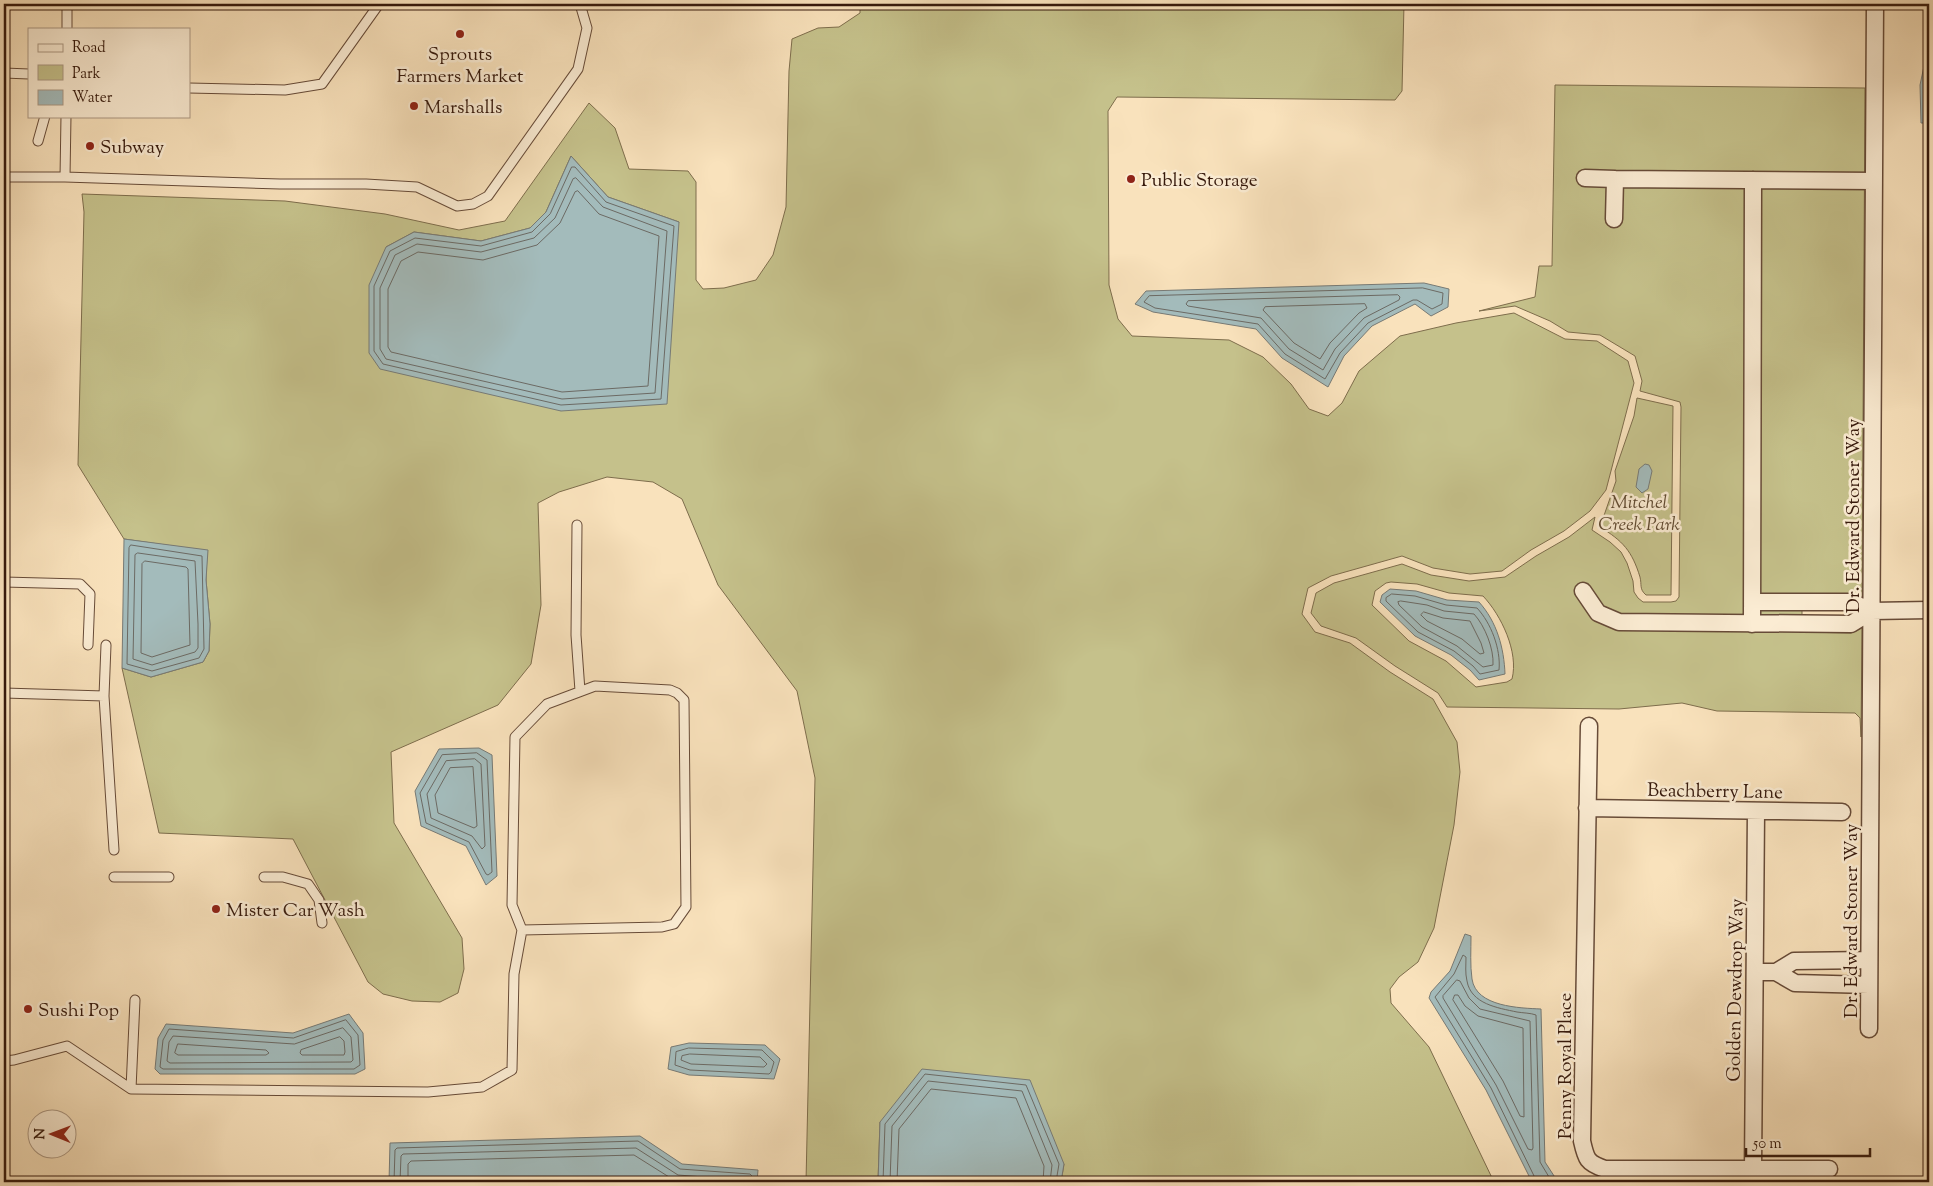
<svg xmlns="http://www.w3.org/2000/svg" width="1933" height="1186" font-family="'Sorts Mill Goudy',serif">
	<rect width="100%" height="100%" fill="#f9e2bc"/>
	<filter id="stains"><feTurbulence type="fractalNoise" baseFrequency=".004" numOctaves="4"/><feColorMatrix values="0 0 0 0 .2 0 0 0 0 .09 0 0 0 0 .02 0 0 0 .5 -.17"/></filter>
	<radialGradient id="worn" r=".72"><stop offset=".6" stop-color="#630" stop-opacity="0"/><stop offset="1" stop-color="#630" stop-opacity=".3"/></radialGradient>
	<path fill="#c5c18b" stroke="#7e6d4c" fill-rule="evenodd" d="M860 4H1404L1402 91 1395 100 1117 97 1108 111 1109 285 1118 319 1132 336 1229 340 1263 357 1291 384 1309 409 1328 416 1342 403 1359 371 1400 336 1456 323 1514 313 1565 339 1597 341 1628 361 1634 383 1606 490 1590 511 1564 531 1531 550 1502 571 1470 574 1433 568 1402 556 1331 576 1308 588 1302 614 1315 632 1350 643 1390 672 1433 699 1457 742 1460 772 1454 825 1434 928 1418 962 1399 977 1390 989 1391 1003 1429 1047 1494 1182H1061L1064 1164 880 1122 878 1182H806L815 778 797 691 718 585 682 499 653 482 607 477 559 492 538 503 541 605 531 664 498 705 391 752 394 823 462 938 464 969 458 993 440 1002 412 1001 383 994 368 982 293 839 159 833 122 668 151 677 203 662 209 651 210 624 206 580 207 551 124 539 78 465 84 212 82 194 285 201 385 214 459 230 505 221 589 103 615 128 629 169 688 171 696 182V280L703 289 724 288 756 280 773 255 786 207 789 71 792 39 818 28 839 27 860 13ZM571 156 608 197 679 222 561 411 386 247 414 232 481 241 530 228 546 212Z
		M1555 85 1865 88 1862 598 1851 594H1802V632L1851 633 1862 628 1861 737 1860 718 1855 713 1717 711 1682 703 1619 709 1447 707 1438 693 1395 666 1356 638 1321 626 1311 613 1316 593 1334 583 1402 564 1431 575 1469 581 1505 577 1536 556 1569 537 1595 517 1592 530 1610 542 1621 552 1627 563 1633 581 1634 592 1638 598 1643 602H1671L1676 601 1679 597 1681 407 1680 402 1640 391 1642 381 1635 356 1600 335 1568 332 1550 321 1515 306 1479 311 1535 297 1539 266H1552ZM1391 582 1417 584 1449 593 1483 596C1501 615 1519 652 1512 679L1507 682 1476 687 1446 661 1409 641 1372 605 1375 591 1386 583Z
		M1637 398 1673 406 1671 595H1646C1639 589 1642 585 1640 577 1632 551 1623 541 1600 527L1616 481 1615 471 1634 416Z"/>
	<path fill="#a3bbbb" stroke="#777a75" d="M1927 52H1929V123H1921L1920 85Z
		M571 156 608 197 679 222 667 404 561 411 380 369 369 353V285L386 247 414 232 481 241 530 228 546 212Z
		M1424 283 1449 289 1448 307 1431 316 1415 304 1372 326 1344 356 1328 387 1282 358 1256 329 1153 312 1135 304 1146 291Z
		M1645 464 1649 465 1652 471 1648 489 1642 493 1636 487 1639 469Z
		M124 539 208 550 206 580 210 624 209 651 203 662 151 677 122 668Z
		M1390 589 1416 591 1447 600 1479 602C1497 622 1504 648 1505 674L1479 680 1470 670 1451 655 1415 636 1380 602 1382 595Z
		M479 748 492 755 497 876 486 885 466 846 421 826 415 791 439 749Z
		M1465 934 1471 936C1471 950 1470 965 1472 979 1476 1007 1520 1008 1541 1009L1545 1162 1558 1182H1532L1486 1090 1429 998 1431 992 1450 971Z
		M349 1014 363 1033 365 1069 355 1074H160L155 1069 158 1038 166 1024 293 1033Z
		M689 1043 765 1045 780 1059 774 1079 689 1075 668 1069 671 1047Z
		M922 1069 1030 1080 1064 1164 1061 1182H878L880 1122Z
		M640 1136 682 1164 758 1170 757 1182H389L390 1143Z"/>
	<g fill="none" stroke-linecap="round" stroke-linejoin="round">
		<path stroke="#6c6a64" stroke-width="1" d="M1929 65 1925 86 1926 116 1929 118
			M572 167H575L606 202 674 226 661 399 561 405 383 364 374 351V286L390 251 415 238 481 246 532 232 550 214Z
			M576 178 603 207 667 231 655 393 562 399 386 359 380 349V288L395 255 417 244 481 252 534 238 555 218 573 179Z
			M578 191 599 214 659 236 648 386 562 392 391 352 388 347V289L401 261 418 252 483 260 537 245 560 223 575 192Z
			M1423 288 1443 293 1442 304 1432 309 1417 300H1413L1368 323 1340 353 1325 379 1285 354 1258 324 1155 308 1144 302 1149 296Z
			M1398 295 1400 297 1399 300 1364 318 1335 349 1323 370 1289 349 1261 318 1188 306 1186 304 1188 301Z
			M1365 304 1367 308 1359 313 1330 343 1320 359 1294 343 1263 310 1265 307Z
			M131 545 202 556 204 649 199 658 152 671 127 664 129 548Z
			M138 553 195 561 198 624V648L195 652 152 665 133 659 135 555Z
			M145 561 186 567 188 569 190 645 152 657 141 653 142 564Z
			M1392 594 1415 596 1446 605 1477 608C1491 623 1501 649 1499 670L1480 674 1473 666 1454 651 1418 632 1386 601V598Z
			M1401 601 1427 605 1444 611 1474 614C1485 626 1494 649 1493 665L1483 667 1457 646 1422 627 1399 605 1398 602Z
			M1424 612 1443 618 1470 621 1481 643 1484 653 1480 654 1462 639 1427 621 1421 615Z
			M477 753 487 760 492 872 488 875 486 874 469 842 426 823 420 793 442 755Z
			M475 759 481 764 485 846 482 849 472 836 431 818 427 794 446 761Z
			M473 767 477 826 474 828 438 813 435 795 450 768Z
			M1457 980 1460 981 1469 998 1480 1009 1530 1021 1533 1148 1532 1150 1528 1149 1496 1085 1443 998V996Z
			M1455 995H1458L1465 1006 1478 1016 1523 1028 1524 1117 1520 1116 1503 1081 1453 1000Z
			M346 1020 358 1035 360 1065 354 1069H163L160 1067 163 1040 169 1029 293 1038Z
			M343 1028 351 1037 353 1060 351 1062 170 1063 167 1061 169 1042 173 1036 294 1044Z
			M340 1037 344 1041 345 1052 344 1055H302L300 1053 301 1050Z
			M178 1044 266 1050 269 1053 266 1055H178L175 1053Z
			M689 1048 762 1050 774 1062 771 1072 769 1074 690 1070 675 1065 676 1052Z
			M690 1054 760 1057 767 1064 764 1067 691 1064 681 1060 682 1056Z
			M394 1182 395 1150 397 1148 638 1141 680 1169 750 1174 752 1176V1182
			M400 1182 401 1156 403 1154 636 1148 678 1175 743 1180 746 1182
			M408 1182V1164L411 1161 634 1155 677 1182
			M883 1182 885 1124 925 1074 1026 1085 1059 1164 1056 1182
			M890 1182 892 1126 928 1081 1022 1091 1052 1165 1050 1182
			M897 1182 899 1129 931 1089 1016 1098 1044 1166 1043 1182
			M1537 1182 1491 1088 1435 997 1454 974 1463 955 1466 957C1466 965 1465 973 1467 981 1471 1004 1498 1008 1517 1012 1523 1013 1531 1013 1536 1015L1540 1162 1552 1182"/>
		<defs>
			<path id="lane" d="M67 29V4
				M4 73 29 74
				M189 88 285 90 322 84 379 4
				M38 141 45 116
				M4 177H65L66 116
				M65 177 280 184H366L417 187 457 206 473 204 488 196 578 69 587 28 580 4
				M577 525 576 635 580 691
				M4 582 80 584 90 594 88 645
				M4 693 104 696 114 850
				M104 696 106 645
				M114 877H169
				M264 877H283L308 884 319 900 322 923
				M4 1061 14 1060 67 1046 131 1089 428 1092 482 1087 512 1070 514 974 522 930 512 905 515 737 547 704 595 686 670 690 677 693 684 700 686 907 674 924 662 927 522 930
				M131 1089 135 1000"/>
			<path id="street" d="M1585 178 1615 179
				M1614 219 1615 179 1874 181
				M1583 591 1598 613 1619 622 1851 624 1872 611
				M1752 602H1851L1872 611 1929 610
				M1752 624 1753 180
				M1589 726 1582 1141C1586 1159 1587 1163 1605 1169H1829
				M1587 808 1842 812
				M1755 972H1776L1795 983 1869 985
				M1776 972 1794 961 1869 960
				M1869 1029 1875 4
				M1753 1169 1756 811"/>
		</defs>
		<use href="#lane" stroke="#674b38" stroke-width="11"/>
		<use href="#street" stroke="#674b38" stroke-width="19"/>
		<use href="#lane" stroke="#fbecd3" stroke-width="9"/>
		<use href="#street" stroke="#fbecd3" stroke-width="16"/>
	</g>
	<g fill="#8f2418" stroke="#fbecd3" stroke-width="2">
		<circle cx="460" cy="34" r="5"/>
		<circle cx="414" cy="106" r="5"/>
		<circle cx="90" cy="146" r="5"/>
		<circle cx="1131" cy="179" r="5"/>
		<circle cx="216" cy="909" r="5"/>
		<circle cx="28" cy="1009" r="5"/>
	</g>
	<g text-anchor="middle" stroke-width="5" stroke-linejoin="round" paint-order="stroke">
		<g font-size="19" fill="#36190c" stroke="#fbecd3" text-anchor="start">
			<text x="460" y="60" text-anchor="middle">Sprouts<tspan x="460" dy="22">Farmers Market</tspan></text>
			<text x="424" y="113">Marshalls</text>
			<text x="100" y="153">Subway</text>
			<text x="1141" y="186">Public Storage</text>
			<text x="226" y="916">Mister Car Wash</text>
			<text x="38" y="1016">Sushi Pop</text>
		</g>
		<g font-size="19" font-style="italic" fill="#614b32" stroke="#fbecd3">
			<text x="1639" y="508">Mitchel<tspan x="1639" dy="22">Creek Park</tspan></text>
		</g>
		<g font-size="19" fill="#36190c" stroke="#fbecd3">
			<text transform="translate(1852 516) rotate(-90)" y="7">Dr. Edward Stoner Way</text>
			<text transform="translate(1715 790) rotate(1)" y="7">Beachberry Lane</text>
			<text transform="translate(1850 921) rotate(-90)" y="7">Dr. Edward Stoner Way</text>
			<text transform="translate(1734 990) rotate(-89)" y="7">Golden Dewdrop Way</text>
			<text transform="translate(1564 1066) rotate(-90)" y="7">Penny Royal Place</text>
		</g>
	</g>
	<rect width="1933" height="1186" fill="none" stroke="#f9e2bc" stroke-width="20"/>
	<rect x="5" y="5" width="1923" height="1176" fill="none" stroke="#36190c" stroke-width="2.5"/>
	<rect x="10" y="10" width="1913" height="1166" fill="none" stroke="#36190c"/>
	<rect x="28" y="28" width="162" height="90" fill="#fbecd3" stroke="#ac9883"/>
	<rect x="38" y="44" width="25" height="8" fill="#fbecd3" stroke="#ac9883"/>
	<text x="72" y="52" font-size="15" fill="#36190c">Road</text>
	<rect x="38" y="65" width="25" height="15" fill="#c5c18b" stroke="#ac9883"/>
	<text x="72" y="78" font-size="15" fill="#36190c">Park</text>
	<rect x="38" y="90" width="25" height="15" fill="#a3bbbb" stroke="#ac9883"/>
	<text x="72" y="102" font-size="15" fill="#36190c">Water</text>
	<g transform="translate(52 1134) rotate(271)"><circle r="24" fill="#fbecd3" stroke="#ac9883"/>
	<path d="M0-4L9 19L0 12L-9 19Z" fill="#8f2418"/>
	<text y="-8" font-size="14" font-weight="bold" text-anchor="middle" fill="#36190c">N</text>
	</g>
	<path d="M1746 1148v8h124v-8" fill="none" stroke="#36190c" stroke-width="2.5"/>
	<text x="1753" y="1148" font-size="15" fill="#36190c" stroke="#fbecd3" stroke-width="4" paint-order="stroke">50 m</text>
	<rect width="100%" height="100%" filter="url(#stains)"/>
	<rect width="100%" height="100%" fill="url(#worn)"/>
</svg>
